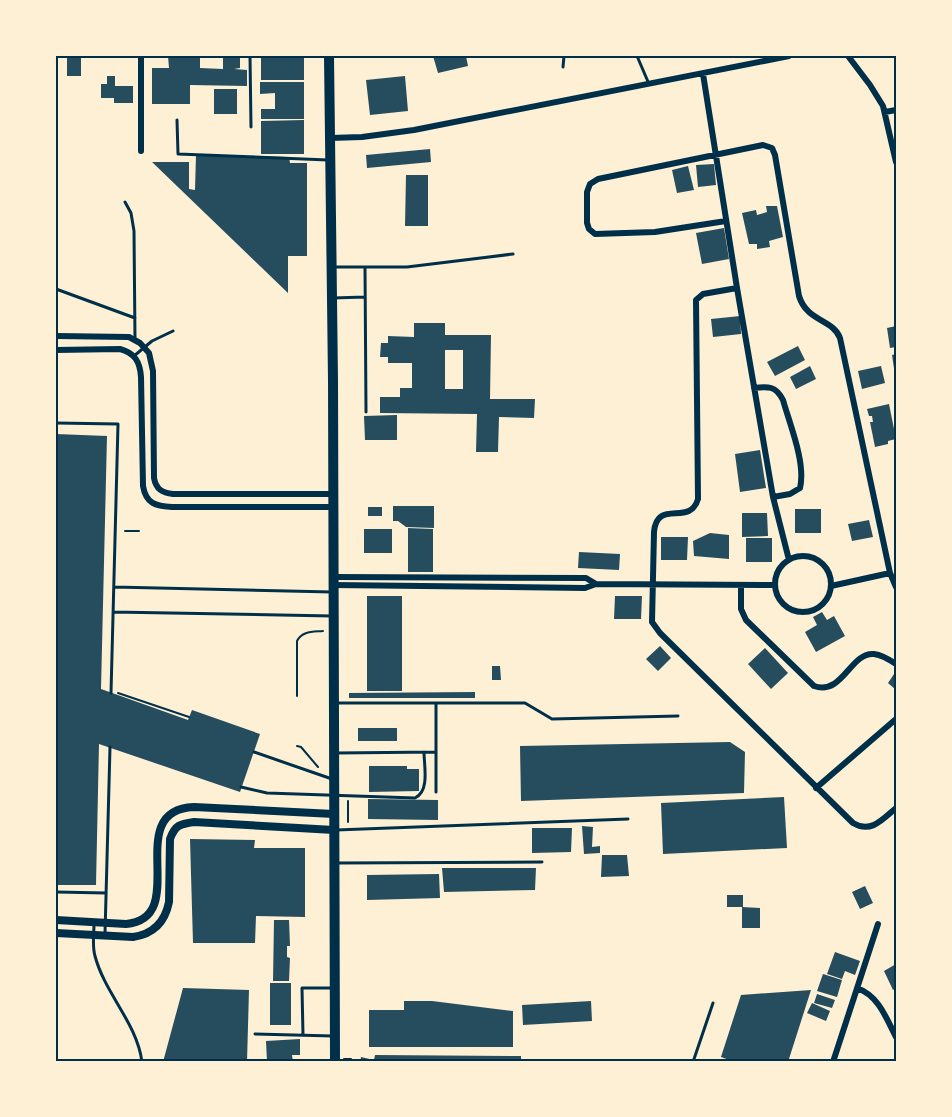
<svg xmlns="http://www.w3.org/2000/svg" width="952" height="1117" font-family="Rubik,sans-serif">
	<rect width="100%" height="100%" fill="#fdf0d5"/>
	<path fill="#264d5e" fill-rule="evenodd" d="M67 56H81V76H67Z
		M168 56H200V68L223 69V56H240V68L234 69 247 70V86L190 85V104H152V68H169Z
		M261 56H304V80H261Z
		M433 56H466L468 66 438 73Z
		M107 76H115V86H133V103H114V98H101V84H107Z
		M405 76 408 111 370 115 366 80Z
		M260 82H304V119H261V109H275V93L260 94Z
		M214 89H237V114H214Z
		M304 120V154H261V121Z
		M430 149 431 162 367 168 366 155Z
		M196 155 289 157 290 163H307V256H288V293L152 162H189V189L195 190Z
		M714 164 716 185 698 187 696 165Z
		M688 166 694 190 677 193 672 170Z
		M406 175H428V226H405Z
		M766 206H777L783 237 769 241 770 247 757 249V244H749L742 213 756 210 757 215 767 212Z
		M724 228 729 259 702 264 696 233Z
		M740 316 741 334 713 337 711 319Z
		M414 323H445V335H491L490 399H535L534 418 499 417 498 452H476L477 414 380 413V397H400V388H412V363H388V357H380L381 343H388V336L414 337ZM445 350H463V389H445Z
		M896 326V347L890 348 887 328Z
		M798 346 805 360 775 376 767 362Z
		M896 354V375H895L892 355Z
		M810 366 816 379 796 389 790 377Z
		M881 366 885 383 862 389 858 371Z
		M889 404 896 439 888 441V444L875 447 870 422H873L872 416H869L867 409Z
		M397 415V440H365L364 416Z
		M56 434 107 436 101 689 188 720 192 710 260 734 240 792 99 744 96 885H56Z
		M760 450 766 488 740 492 735 454Z
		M393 506H434V528L406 527 398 521H393Z
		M368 507H382V516H368Z
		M795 509H821V533H795Z
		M742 513H767L768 536 742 537Z
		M869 520 873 537 852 541 848 524Z
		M408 528 433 529V572H408Z
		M364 529H392V553H364Z
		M710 533 729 535V559L694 556 693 541Z
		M661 537H688L687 560H661Z
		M746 538H772V562H746Z
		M579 552 620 554 619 570 578 568Z
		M367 596H402V691H367Z
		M615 596H642L641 619H614Z
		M822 612 827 620 834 616 845 636 816 652 805 632 817 625 813 617Z
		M660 646 671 658 658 671 646 659Z
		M765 648 788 673 771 689 748 664Z
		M492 666H500L501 680H492Z
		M896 671V690L888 683Z
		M475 692V698H349V693Z
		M358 728H397V741H358Z
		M730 742 745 752 744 793 521 801 520 746Z
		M369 766H407V769H419V791L369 792Z
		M784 797 787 848 663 854 661 803Z
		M368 799 438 800V820L368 819Z
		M582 826 593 827 592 847 600 846V853L584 854Z
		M532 828H572L571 852 532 853Z
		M190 839 255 840 254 848H305V917L256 916 255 943H193Z
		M602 855H627L629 876 601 877Z
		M442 868H536L535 890 444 892Z
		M439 874 440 898 367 900V875Z
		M865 886 873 903 860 909 852 892Z
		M727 895H743V907H727Z
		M742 907 760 908V928H742Z
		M274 920H289L290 946H287V957L290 958 289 981H273Z
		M835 952 860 961 855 975 845 971 842 979 827 974Z
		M896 964V988L893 990 884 971Z
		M823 974 842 980 837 997 817 991Z
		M270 983H291V1025H270Z
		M183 988 249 990 247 1062H163Z
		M811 990 788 1062H735L721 1057 741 995Z
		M817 994 835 1000 832 1008 814 1003Z
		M404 1001H432L513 1011V1047H369V1010H404Z
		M591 1001 592 1021 523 1025 522 1005Z
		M812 1003 830 1011 826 1021 807 1013Z
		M300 1039V1055H292L293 1062H267L266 1041Z
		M375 1055 521 1056V1062H360L361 1057 374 1060Z"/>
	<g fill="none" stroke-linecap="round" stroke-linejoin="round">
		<path stroke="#003049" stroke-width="2" d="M125 531H139
			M118 693 189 717
			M297 696V641C302 631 312 632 323 631
			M297 746 301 747 318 767
			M348 801V822
			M344 1059H351V1062"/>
		<path stroke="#003049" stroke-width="3" d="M250 56 251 127
			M637 56 649 84
			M563 67 564 56
			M177 120 178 154 328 160
			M125 202 131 213 134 231 135 339
			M335 267H407L513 254
			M365 267 366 412
			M56 289 135 318
			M333 298 365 297
			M134 356 152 341 173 331
			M56 423 118 424 111 693
			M114 587 332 592
			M113 612 332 616
			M337 703H525L552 719 678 716
			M436 704V792
			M254 752 332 779
			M336 753 436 752
			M241 787 267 793 415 798C430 791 424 766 424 752
			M336 830 628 819
			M337 863 542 862
			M56 892 106 893
			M94 924C94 935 92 946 95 956 105 994 137 1023 142 1062
			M105 934 110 747
			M255 1034 333 1036
			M303 1035 302 988H331
			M693 1062 713 1003"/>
		<path stroke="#003049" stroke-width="6" d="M848 56 870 85 883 106 896 162
			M703 74 737 288 773 497 789 560
			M885 112 896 110
			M330 138 362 137 414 130 789 56
			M141 151V56
			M726 221 655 232 595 234 589 229 587 223V192L590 184 598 179 763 145 772 148 775 155 799 296C807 322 833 319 840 338L890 573 896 587
			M737 288 703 294 696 300 698 499C690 527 657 498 654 532L652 622 660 633 853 823C871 834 883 819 896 808
			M56 336 129 337 140 343 149 353 153 371 154 478C156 489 162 493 173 494H333
			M56 350 120 349C135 353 140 362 141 377L143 486C146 504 156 506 172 507H333
			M754 388C768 386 776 386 783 400 790 425 806 463 800 488L790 494 773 497
			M775 584a28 28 0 1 1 56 0a28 28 0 1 1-56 0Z
			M333 577 586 578 596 584
			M333 585 585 588 596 584 775 585
			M741 585V609L746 620 814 686C843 696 850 652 874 654 882 655 890 660 896 664
			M831 586 890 573
			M816 788 896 719
			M857 988C879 996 886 1018 896 1037
			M833 1062 878 924"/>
		<path stroke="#003049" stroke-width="8" d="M56 920 126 924C193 918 120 810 194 807L334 814
			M56 933 133 937C154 934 165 922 169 902L170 839C175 825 180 824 194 822L334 830"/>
		<path stroke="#003049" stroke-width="10" d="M329 56 333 380 335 1062"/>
	</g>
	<rect width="952" height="1117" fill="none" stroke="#fdf0d5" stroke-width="114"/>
	<rect x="57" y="57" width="838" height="1003" fill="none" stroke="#003049" stroke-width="2"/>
</svg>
